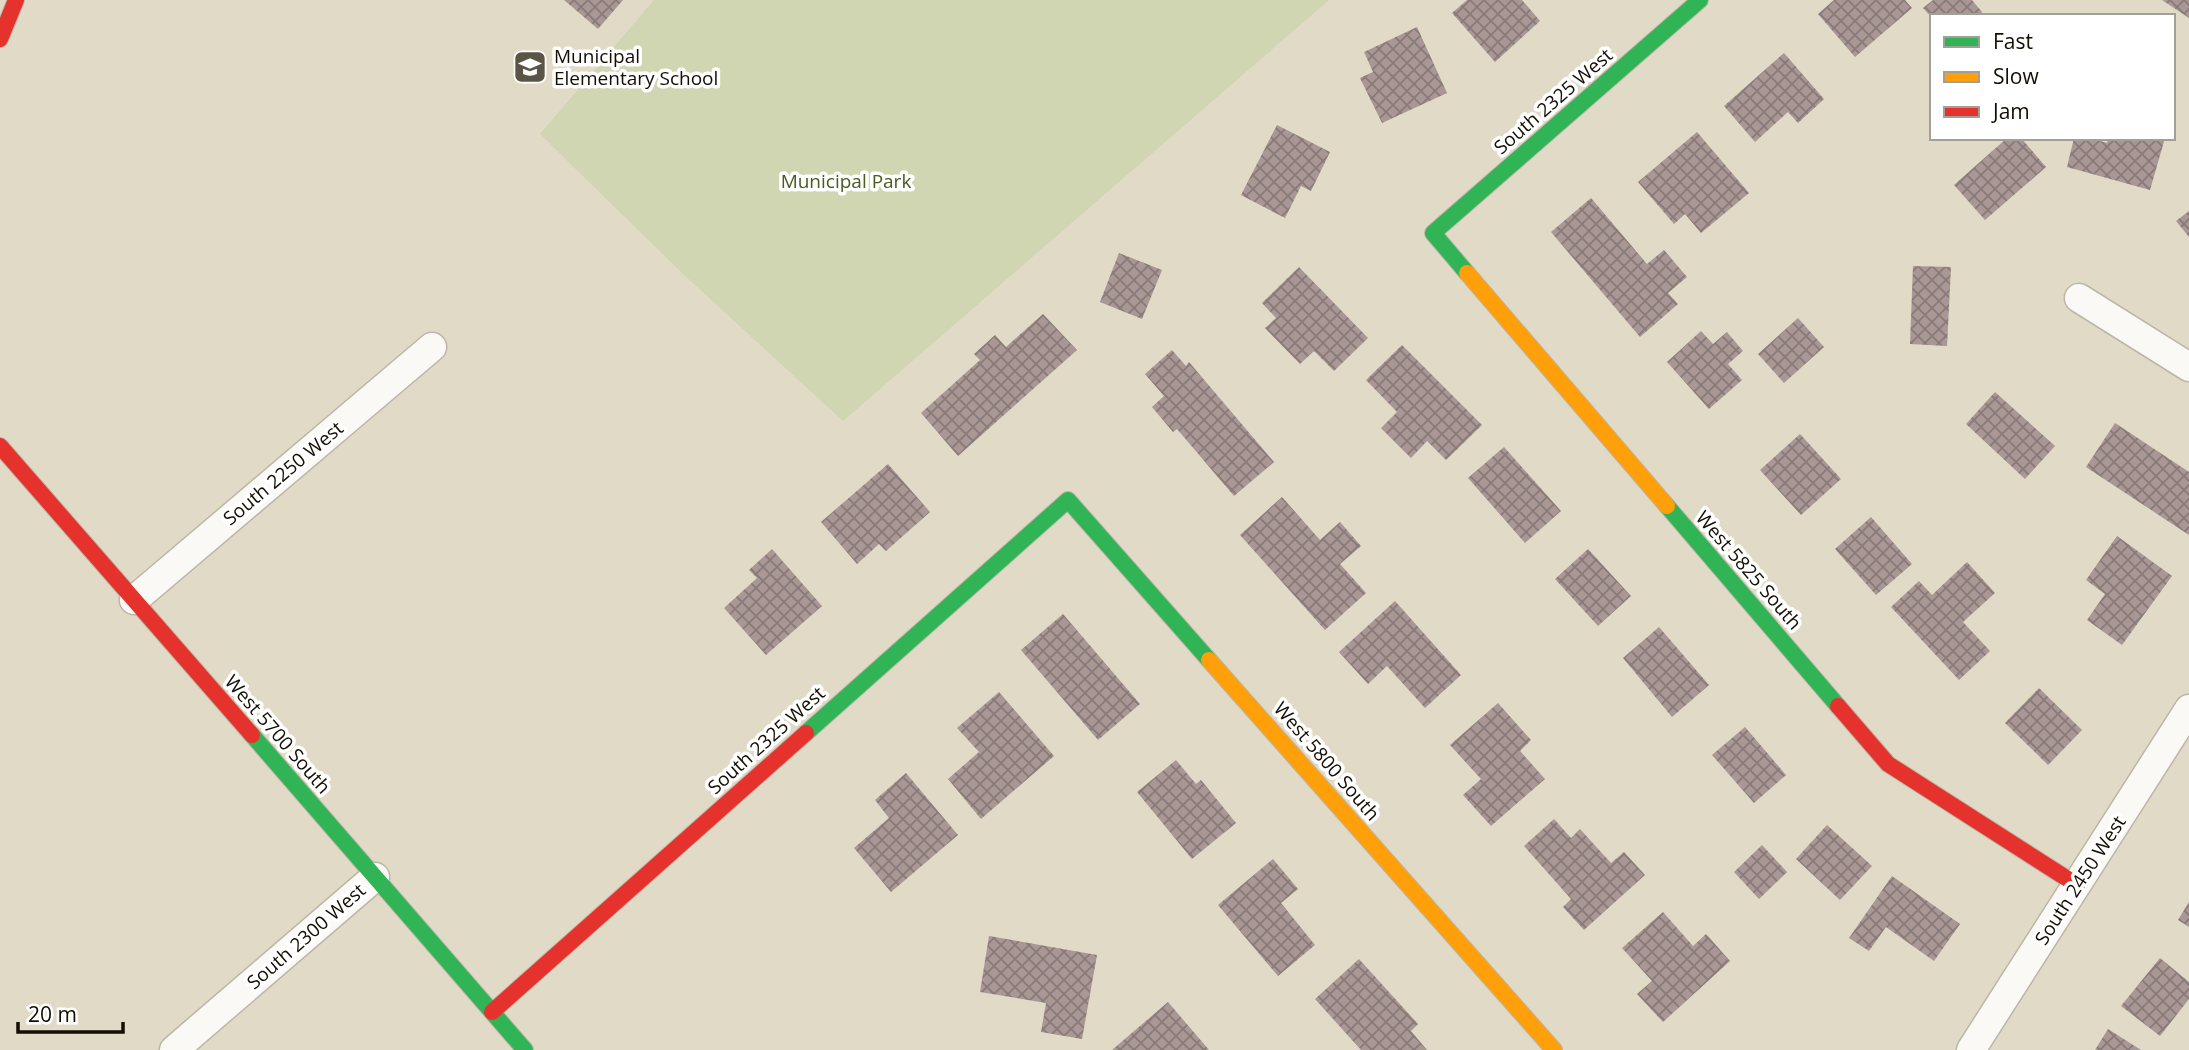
<svg xmlns="http://www.w3.org/2000/svg" width="2189" height="1050" font-family="'Open Sans',sans-serif">
	<defs>
		<pattern id="building-cross-hatch" width="8" height="8" patternUnits="userSpaceOnUse" patternTransform="scale(1.75)"><rect width="8" height="8" fill="#a99796"/><path d="M0 0l8 8M0 8l8-8" fill="none" stroke="#887a78"/></pattern>
	</defs>
	<rect width="100%" height="100%" fill="#e1dac6"/>
	<path fill="#d0d5b2" d="M654 0H1329L843 421 682 273 540 134Z"/>
	<path fill="url(#building-cross-hatch)" d="M564 0H623L598 29Z
		M1467 0H1522L1540 21 1495 62 1452 13Z
		M1834 0H1905L1912 8 1855 57 1818 14Z
		M1933 0H1972L1982 12 1978 16H1932V18L1923 8Z
		M2162 0H2189V18Z
		M1417 27 1447 93 1382 123 1360 78 1373 72 1364 52Z
		M1784 53 1824 99 1798 123 1788 112 1755 142 1724 106Z
		M1277 125 1330 152 1311 191 1301 186 1285 218 1241 195Z
		M1697 132 1749 193 1701 233 1685 214 1674 224 1638 182Z
		M2007 138H2021L2046 167 1985 220 1954 185Z
		M2074 138H2091L2107 143 2108 138H2165L2150 190 2067 167Z
		M1591 198 1647 264 1664 250 1687 277 1668 293 1678 304 1640 337 1551 232Z
		M2189 211V237L2176 221Z
		M1119 253 1162 270 1142 319 1100 302Z
		M1913 266 1951 267 1947 346 1910 344Z
		M1299 267 1368 338 1334 371 1314 351 1300 364 1265 328 1276 318 1262 303Z
		M1043 314 1077 350 958 456 921 413 980 360 974 354 995 335 1006 347Z
		M1798 318 1824 347 1784 383 1758 354Z
		M1701 331 1713 344 1727 332 1743 351 1728 364 1742 380 1709 409 1667 362Z
		M1402 345 1482 425 1446 460 1427 441 1411 458 1381 428 1397 412 1366 380Z
		M1172 350 1186 366 1189 362 1274 462 1234 496 1177 429 1173 432 1152 407 1164 396 1145 374Z
		M1995 392 2055 446 2025 479 1966 424Z
		M2115 423 2189 472V535L2086 467Z
		M1800 434 1841 479 1801 515 1760 470Z
		M1504 447 1561 511 1525 543 1468 478Z
		M888 464 930 512 886 551 879 544 857 564 821 522Z
		M1282 497 1320 540 1340 522 1361 546 1340 564 1366 593 1325 630 1240 535Z
		M1871 517 1912 564 1876 595 1835 549Z
		M2117 536 2172 576 2122 645 2087 620 2105 594 2086 580Z
		M772 549 822 606 766 655 724 608 757 578 749 570Z
		M1588 549 1631 596 1598 626 1555 579Z
		M1967 562 1995 593 1963 622 1990 651 1959 680 1891 607 1919 581 1932 595Z
		M1395 601 1461 675 1425 708 1387 666 1368 684 1339 652Z
		M1063 614 1140 704 1098 740 1021 650Z
		M1659 627 1709 685 1672 717 1623 658Z
		M2039 688 2082 730 2048 765 2005 723Z
		M999 692 1054 756 981 819 948 779 979 752 957 728Z
		M1498 703 1531 740 1520 751 1545 779 1491 826 1463 795 1481 779 1450 745Z
		M1745 727 1786 775 1754 803 1712 755Z
		M1176 760 1196 784 1201 780 1236 823 1192 859 1137 792Z
		M906 773 958 835 891 892 854 848 889 818 875 800Z
		M1554 819 1571 838 1580 829 1611 863 1624 852 1645 875 1584 930 1563 907 1571 899 1524 846Z
		M1827 825 1872 866 1840 900 1796 859Z
		M1762 845 1787 872 1759 899 1734 872Z
		M1273 859 1298 889 1281 903 1315 945 1278 976 1218 905Z
		M1892 876 1960 924 1934 961 1886 927 1869 951 1849 938Z
		M2189 902V927L2178 920Z
		M1663 912 1693 946 1706 934 1730 961 1663 1022 1637 994 1652 981 1622 948Z
		M989 936 1097 955 1082 1039 1041 1032 1046 1003 980 992Z
		M2160 958 2189 982V999L2160 1036 2121 1006Z
		M1359 959 1418 1024 1411 1031 1427 1050H1361L1315 999Z
		M1168 1002 1209 1050H1112Z
		M2108 1029 2141 1050H2095Z"/>
	<g fill="none" stroke-linecap="round" stroke-linejoin="round">
		<defs>
			<path id="street" d="M2079 298 2189 367
				M134 600 432 347
				M174 1050 375 877
				M1971 1050 2189 709"/>
			<path id="fast" d="M1467 273 1433 233 1700 0
				M1667 506 1838 706
				M806 733 1068 500 1209 660
				M252 735 525 1050"/>
			<path id="slow" d="M1467 273 1667 506
				M1209 660 1554 1050"/>
			<path id="jam" d="M0 39 16 0
				M0 446 252 735
				M1838 706 1888 764 2077 885
				M492 1012 806 733"/>
		</defs>
		<use href="#street" stroke="#bcb6a7" stroke-width="31"/>
		<use href="#fast" stroke="#bcb6a7" stroke-width="18"/>
		<use href="#slow" stroke="#bcb6a7" stroke-width="18"/>
		<use href="#jam" stroke="#bcb6a7" stroke-width="18"/>
		<use href="#street" stroke="#faf9f6" stroke-width="28"/>
		<use href="#fast" stroke="#30b455" stroke-width="16"/>
		<use href="#slow" stroke="#ff9f0a" stroke-width="16"/>
		<use href="#jam" stroke="#e5322d" stroke-width="16"/>
	</g>
	<defs>
		<symbol id="school-square" viewBox="-11 -11 22 22"><rect x="-9" y="-9" width="18" height="18" rx="4" fill="#5b5547" stroke="#fff"/><path d="M0-5L7-2L0 1L-7-2ZM-4 1L0 2.5L4 1V4Q0 6-4 4Z" fill="#fff"/></symbol>
	</defs>
	<g fill-rule="evenodd">
		<use href="#school-square" x="511" y="48" width="38" height="38"/>
	</g>
	<g text-anchor="middle" stroke-width="7" stroke-linejoin="round" paint-order="stroke">
		<g font-size="19" fill="#130e03" stroke="#fff" text-anchor="start">
			<text x="554" y="63">Municipal<tspan x="554" dy="22">Elementary School</tspan></text>
		</g>
		<g font-size="19" fill="#130e03" stroke="#fff">
			<text transform="translate(1553 101) rotate(-41)" y="7">South 2325 West</text>
			<text transform="translate(283 473) rotate(-40)" y="7">South 2250 West</text>
			<text transform="translate(1749 570) rotate(49)" y="7">West 5825 South</text>
			<text transform="translate(278 734) rotate(49)" y="7">West 5700 South</text>
			<text transform="translate(766 740) rotate(-42)" y="7">South 2325 West</text>
			<text transform="translate(1327 761) rotate(49)" y="7">West 5800 South</text>
			<text transform="translate(2080 880) rotate(-57)" y="7">South 2450 West</text>
			<text transform="translate(306 936) rotate(-41)" y="7">South 2300 West</text>
		</g>
		<g font-size="19" fill="#4b5a1f" stroke="#fff">
			<text x="846" y="188">Municipal Park</text>
		</g>
	</g>
	<rect x="1930" y="14" width="245" height="126" fill="#ffffff" stroke="#a19f9a" stroke-width="2"/>
	<rect x="1944" y="37" width="35" height="10" fill="#30b455" stroke="#a19f9a" stroke-width="2"/>
	<text x="1993" y="49" font-size="21" fill="#130e03">Fast</text>
	<rect x="1944" y="72" width="35" height="10" fill="#ff9f0a" stroke="#a19f9a" stroke-width="2"/>
	<text x="1993" y="84" font-size="21" fill="#130e03">Slow</text>
	<rect x="1944" y="107" width="35" height="10" fill="#e5322d" stroke="#a19f9a" stroke-width="2"/>
	<text x="1993" y="119" font-size="21" fill="#130e03">Jam</text>
	<path d="M18 1022v10h105v-10" fill="none" stroke="#130e03" stroke-width="3.5"/>
	<text x="28" y="1022" font-size="21" fill="#130e03" stroke="#ffffff" stroke-width="5" paint-order="stroke">20 m</text>
</svg>
